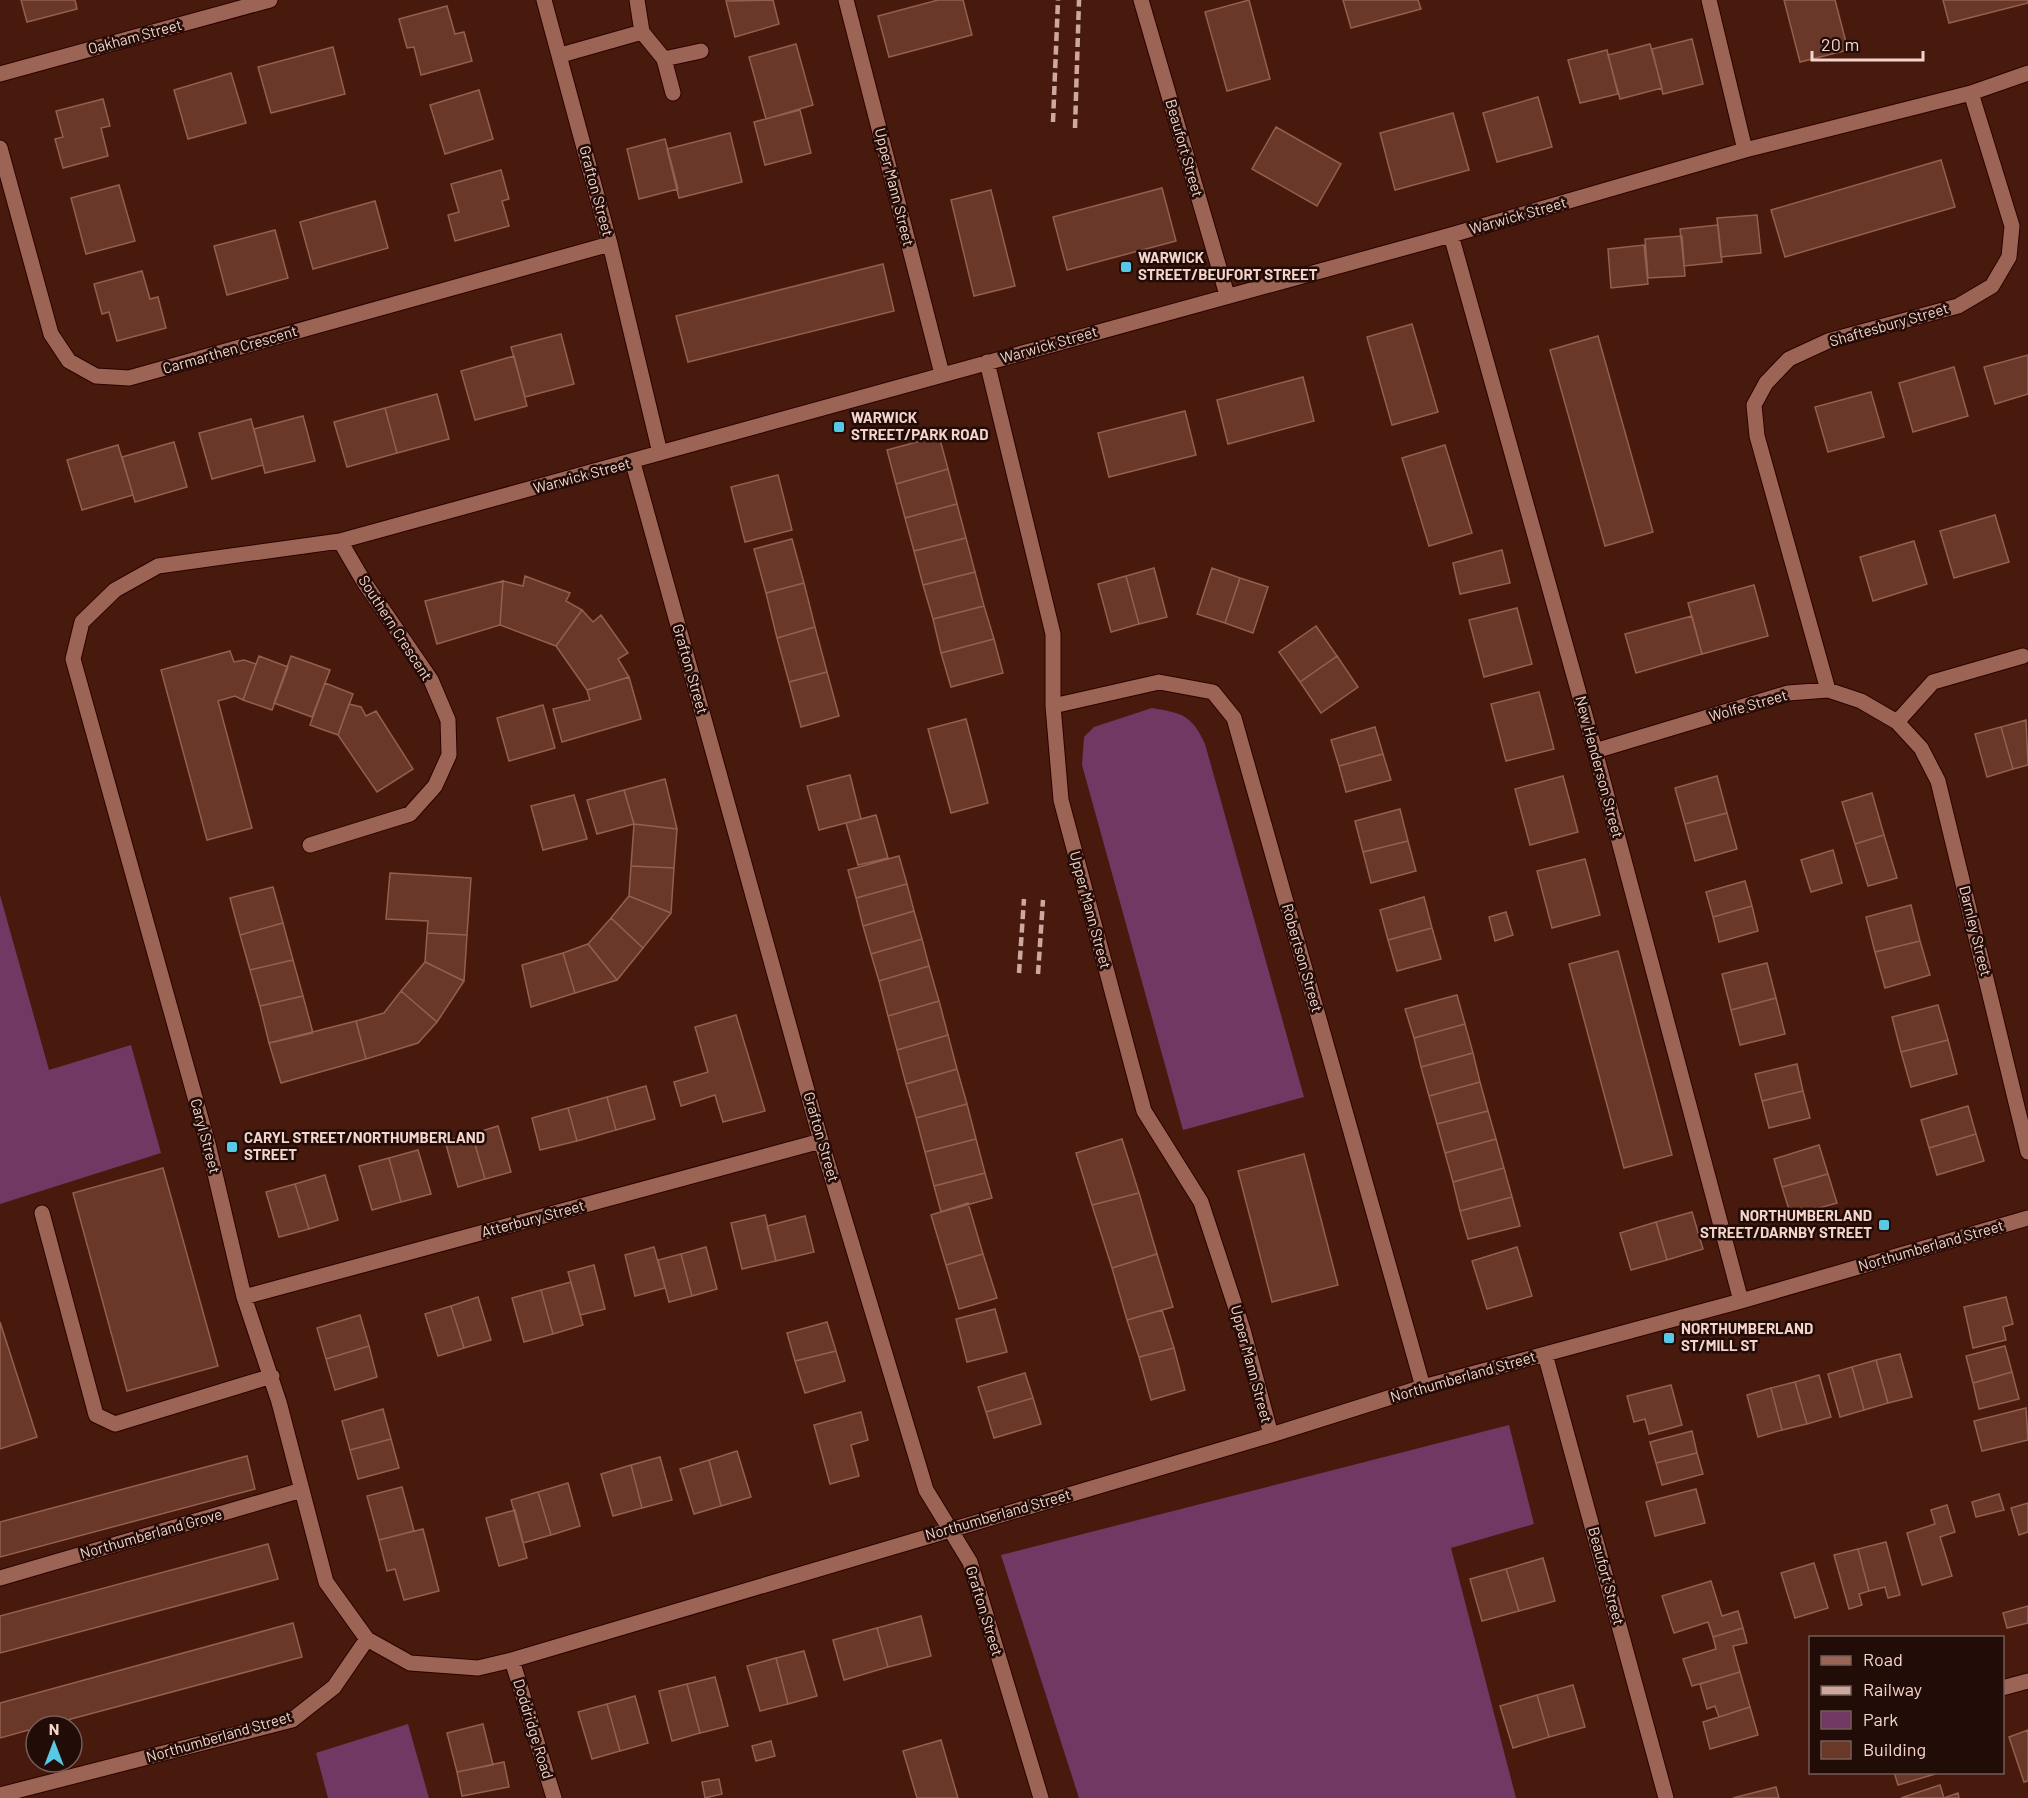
<svg xmlns="http://www.w3.org/2000/svg" width="2028" height="1798" font-family="Barlow,sans-serif">
	<rect width="100%" height="100%" fill="#481a0d"/>
	<path fill="#703863" d="M1152 708C1182 713 1192 715 1205 744L1304 1097 1183 1130 1082 765 1084 737 1094 727Z
		M0 895 49 1070 131 1045 161 1153 0 1204Z
		M1509 1425 1534 1524 1451 1548 1516 1798H1079L1001 1555Z
		M408 1724 429 1798H328L316 1753Z"/>
	<path fill="#693829" stroke="#955f4f" stroke-width="1.5" d="M21 0H75L77 9 27 22Z
		M773 0 779 24 735 37 726 1Z
		M938 0H963L972 35 889 57 878 16Z
		M1249 0 1270 79 1227 91 1205 12Z
		M1343 0H1418L1421 9 1351 28Z
		M1784 0H1835L1848 50 1800 62Z
		M1943 0H2028V3L1949 23Z
		M447 6 455 34 464 32 472 61 421 75 414 47 407 48 399 19Z
		M1692 39 1703 84 1663 94 1652 49Z
		M796 44 813 105 766 119 749 57Z
		M1650 44 1662 88 1620 99 1608 55Z
		M333 47 345 94 271 113 258 67Z
		M1607 50 1618 94 1580 103 1568 60Z
		M231 73 246 123 188 139 174 90Z
		M479 90 493 139 445 154 430 105Z
		M1538 97 1552 147 1497 162 1483 113Z
		M103 99 110 126 101 128 108 156 63 168 55 139 63 137 56 111Z
		M800 110 811 153 765 165 754 122Z
		M1453 113 1469 170 1395 190 1380 133Z
		M1276 127 1341 164 1317 206 1252 169Z
		M730 133 742 182 679 198 667 149Z
		M665 139 678 189 639 199 627 149Z
		M1941 160 1955 207 1785 257 1771 210Z
		M501 170 509 199 502 201 509 226 455 241 448 215 459 212 451 184Z
		M119 185 135 241 86 254 71 198Z
		M1162 188 1176 241 1067 270 1053 217Z
		M991 190 1015 286 974 296 951 200Z
		M375 201 388 248 313 269 300 222Z
		M1757 215 1761 253 1721 257 1717 218Z
		M1718 225 1722 262 1684 266 1680 229Z
		M275 230 288 278 227 295 214 246Z
		M1682 236 1685 276 1648 278 1645 239Z
		M1644 245 1648 284 1611 288 1608 249Z
		M883 264 894 311 688 362 676 316Z
		M142 271 150 299 158 297 166 328 117 341 109 312 102 314 94 284Z
		M1412 324 1438 412 1392 425 1367 337Z
		M561 334 574 384 525 397 511 347Z
		M1598 336 1653 532 1605 546 1550 350Z
		M2028 355V394L1995 404 1984 367Z
		M514 356 527 406 475 420 461 371Z
		M1954 367 1968 416 1913 432 1899 383Z
		M1303 377 1314 421 1228 444 1217 400Z
		M1871 392 1884 437 1828 452 1815 407Z
		M437 394 449 439 397 453 385 408Z
		M385 408 397 453 347 467 334 422Z
		M1185 411 1196 455 1109 477 1098 433Z
		M303 416 315 461 265 473 254 429Z
		M251 419 263 465 212 479 199 433Z
		M939 436 948 469 896 484 887 450Z
		M174 442 187 487 135 502 122 457Z
		M118 445 133 495 82 510 67 460Z
		M1445 445 1472 533 1429 546 1402 458Z
		M948 469 957 504 905 518 896 484Z
		M778 475 792 530 745 542 731 487Z
		M957 504 966 538 914 551 905 518Z
		M1995 515 2009 562 1954 578 1940 531Z
		M966 538 975 572 923 585 914 551Z
		M792 539 804 583 766 593 754 549Z
		M1914 541 1927 584 1873 601 1860 557Z
		M1502 550 1510 583 1460 594 1453 563Z
		M1154 568 1167 617 1139 624 1126 576Z
		M1212 568 1240 578 1225 623 1197 614Z
		M975 572 984 606 933 619 923 585Z
		M525 576 570 593 566 601 582 610 556 646 500 625 503 581 523 586Z
		M1126 576 1139 624 1111 632 1098 584Z
		M1240 578 1268 587 1253 633 1225 623Z
		M503 581 500 625 437 644 425 601Z
		M804 583 815 627 777 638 766 593Z
		M1754 585 1768 636 1702 654 1688 603Z
		M984 606 994 639 941 653 933 619Z
		M1517 608 1532 664 1484 677 1469 620Z
		M582 610 593 622 601 615 628 653 618 659 629 677 587 690 556 646Z
		M1692 616 1702 654 1636 673 1625 634Z
		M1316 626 1337 656 1300 682 1279 652Z
		M815 627 827 672 789 682 777 638Z
		M994 639 1003 673 951 687 941 653Z
		M230 651 234 662 244 660 256 664 243 700 235 696 218 701 252 828 207 840 161 670Z
		M259 656 288 667 272 710 243 700Z
		M291 656 330 670 312 717 274 703Z
		M1337 656 1358 687 1321 713 1300 682Z
		M827 672 839 716 801 727 789 682Z
		M629 677 641 719 562 742 553 709 590 700 587 690Z
		M325 683 353 694 338 735 310 725Z
		M1539 692 1554 749 1506 761 1491 704Z
		M349 704 361 707 366 716 376 711 413 769 377 792 338 735Z
		M543 705 555 748 509 761 497 718Z
		M966 719 988 803 951 813 928 729Z
		M2026 720 2028 765 2013 769 2001 727Z
		M1375 727 1383 754 1339 766 1331 740Z
		M2001 727 2013 769 1987 777 1975 734Z
		M1383 754 1391 780 1346 792 1339 766Z
		M850 775 861 819 819 830 807 786Z
		M1563 776 1578 832 1530 845 1515 789Z
		M1717 776 1727 813 1685 824 1675 788Z
		M665 779 677 829 634 824 624 790Z
		M624 790 634 824 597 834 587 800Z
		M1872 793 1884 835 1855 844 1842 802Z
		M574 795 587 839 543 850 531 806Z
		M1400 809 1408 841 1363 852 1355 821Z
		M1727 813 1737 849 1695 861 1685 824Z
		M876 815 888 858 858 865 846 823Z
		M634 824 677 829 674 868 631 866Z
		M1884 835 1897 878 1868 886 1855 844Z
		M1408 841 1416 871 1371 883 1363 852Z
		M1833 850 1842 883 1811 892 1801 860Z
		M899 856 907 884 856 898 848 870Z
		M1585 859 1600 915 1552 928 1537 871Z
		M631 866 674 868 671 913 629 896Z
		M390 873 471 878 467 935 427 933 428 921 386 919Z
		M1745 881 1752 906 1713 917 1706 892Z
		M907 884 914 911 863 926 856 898Z
		M273 887 283 923 240 935 230 898Z
		M629 896 671 913 643 948 611 918Z
		M1424 897 1432 928 1388 940 1380 910Z
		M1911 905 1920 941 1875 952 1866 917Z
		M1752 906 1758 931 1719 942 1713 917Z
		M914 911 922 939 871 954 863 926Z
		M1506 912 1513 935 1495 941 1489 917Z
		M611 918 643 948 617 980 588 944Z
		M283 923 293 960 250 970 240 935Z
		M1432 928 1441 959 1397 971 1388 940Z
		M427 933 467 935 464 981 425 962Z
		M922 939 929 966 879 981 871 954Z
		M1920 941 1930 975 1885 988 1875 952Z
		M588 944 617 980 575 993 563 953Z
		M1618 951 1672 1155 1624 1168 1569 964Z
		M563 953 575 993 531 1007 522 965Z
		M293 960 303 996 260 1006 250 970Z
		M425 962 464 981 437 1022 401 991Z
		M1767 963 1776 998 1731 1010 1722 974Z
		M929 966 939 1001 888 1016 879 981Z
		M401 991 437 1022 418 1043 366 1059 356 1021 384 1013Z
		M1457 995 1465 1024 1414 1038 1405 1009Z
		M303 996 313 1033 269 1043 260 1006Z
		M1776 998 1785 1034 1740 1045 1731 1010Z
		M939 1001 948 1035 897 1050 888 1016Z
		M1938 1005 1948 1040 1901 1052 1892 1017Z
		M736 1015 765 1111 723 1122 715 1095 681 1106 674 1082 708 1072 695 1027Z
		M356 1021 366 1059 281 1083 269 1043Z
		M1465 1024 1473 1053 1421 1067 1414 1038Z
		M948 1035 957 1069 906 1084 897 1050Z
		M1948 1040 1957 1074 1911 1087 1901 1052Z
		M1473 1053 1480 1082 1429 1096 1421 1067Z
		M1797 1064 1803 1091 1762 1101 1755 1074Z
		M957 1069 967 1104 916 1118 906 1084Z
		M1480 1082 1488 1111 1437 1124 1429 1096Z
		M646 1086 655 1119 616 1130 607 1097Z
		M1803 1091 1810 1118 1769 1128 1762 1101Z
		M607 1097 616 1130 577 1141 568 1108Z
		M967 1104 976 1139 925 1152 916 1118Z
		M1968 1106 1976 1134 1929 1148 1921 1120Z
		M568 1108 577 1141 540 1150 532 1118Z
		M1488 1111 1496 1139 1445 1153 1437 1124Z
		M498 1126 511 1172 485 1179 472 1134Z
		M472 1134 485 1179 458 1187 445 1141Z
		M1976 1134 1984 1161 1937 1175 1929 1148Z
		M976 1139 985 1173 934 1186 925 1152Z
		M1122 1139 1139 1193 1092 1205 1076 1153Z
		M1496 1139 1504 1168 1453 1182 1445 1153Z
		M1819 1145 1828 1174 1782 1187 1774 1159Z
		M418 1150 431 1194 401 1202 389 1158Z
		M1304 1154 1338 1285 1272 1302 1238 1171Z
		M389 1158 401 1202 372 1210 359 1166Z
		M163 1168 218 1366 127 1391 73 1193Z
		M1504 1168 1512 1197 1460 1211 1453 1182Z
		M985 1173 992 1198 941 1212 934 1186Z
		M1828 1174 1837 1203 1791 1216 1782 1187Z
		M325 1175 338 1220 309 1229 295 1184Z
		M295 1184 309 1229 279 1237 266 1192Z
		M1139 1193 1157 1254 1112 1268 1092 1205Z
		M1512 1197 1520 1226 1468 1239 1460 1211Z
		M968 1203 983 1254 946 1265 931 1215Z
		M1692 1212 1703 1249 1667 1260 1656 1222Z
		M765 1215 776 1261 742 1269 731 1223Z
		M805 1216 814 1252 776 1261 767 1226Z
		M1656 1222 1667 1260 1631 1270 1620 1233Z
		M654 1247 665 1288 635 1296 625 1255Z
		M706 1247 717 1289 692 1296 681 1254Z
		M1517 1247 1532 1296 1487 1309 1472 1261Z
		M681 1254 692 1296 669 1302 658 1260Z
		M983 1254 997 1298 959 1309 946 1265Z
		M1157 1254 1173 1307 1127 1320 1112 1268Z
		M594 1265 605 1309 580 1315 568 1272Z
		M571 1282 583 1325 553 1334 541 1290Z
		M541 1290 553 1334 524 1342 512 1298Z
		M478 1297 491 1340 464 1348 451 1306Z
		M2006 1297 2013 1324 2003 1327 2006 1340 1973 1348 1964 1307Z
		M451 1306 464 1348 438 1356 425 1314Z
		M995 1309 1007 1352 967 1362 956 1319Z
		M1162 1310 1174 1348 1139 1357 1127 1320Z
		M360 1315 369 1346 326 1359 317 1328Z
		M0 1322 37 1437 0 1449Z
		M827 1322 836 1351 795 1361 787 1333Z
		M369 1346 377 1377 335 1390 326 1359Z
		M2005 1346 2012 1372 1973 1383 1966 1356Z
		M1174 1348 1185 1390 1151 1400 1139 1357Z
		M836 1351 845 1381 805 1393 795 1361Z
		M1900 1354 1912 1397 1888 1403 1876 1360Z
		M1876 1360 1888 1403 1864 1410 1852 1367Z
		M1852 1367 1864 1410 1840 1417 1828 1374Z
		M2012 1372 2019 1399 1979 1409 1973 1383Z
		M1025 1373 1033 1398 986 1412 978 1387Z
		M1819 1375 1831 1417 1807 1424 1795 1382Z
		M1795 1382 1807 1424 1782 1430 1771 1388Z
		M1671 1385 1682 1425 1649 1434 1645 1419 1634 1422 1627 1396Z
		M1771 1388 1782 1430 1758 1437 1747 1395Z
		M1033 1398 1041 1424 994 1438 986 1412Z
		M2026 1408 2028 1440 1982 1451 1974 1421Z
		M383 1409 391 1439 350 1450 342 1421Z
		M861 1412 868 1440 851 1445 859 1476 830 1484 814 1425Z
		M1692 1431 1697 1453 1656 1463 1650 1442Z
		M391 1439 399 1468 358 1479 350 1450Z
		M737 1451 751 1497 721 1506 709 1460Z
		M1697 1453 1703 1474 1662 1485 1656 1463Z
		M247 1456 255 1489 0 1557V1522Z
		M660 1457 672 1500 642 1508 631 1465Z
		M709 1460 721 1506 694 1514 680 1469Z
		M631 1465 642 1508 613 1516 601 1474Z
		M568 1483 580 1526 551 1535 538 1492Z
		M402 1487 414 1531 379 1540 367 1496Z
		M1696 1489 1705 1523 1655 1536 1646 1502Z
		M538 1492 551 1535 523 1543 511 1500Z
		M1999 1494 2004 1510 1976 1517 1972 1502Z
		M2028 1503V1532L2019 1535 2011 1508Z
		M1947 1505 1955 1532 1940 1537 1952 1576 1922 1585 1907 1533 1935 1524 1931 1510Z
		M515 1510 527 1558 499 1566 486 1518Z
		M423 1529 439 1591 404 1600 395 1569 387 1571 379 1540Z
		M1886 1542 1900 1595 1888 1598 1885 1587 1869 1591 1858 1549Z
		M268 1544 278 1579 0 1653V1616Z
		M1858 1549 1869 1591 1859 1594 1862 1605 1849 1609 1834 1555Z
		M1543 1558 1555 1601 1519 1611 1506 1569Z
		M1814 1563 1828 1608 1795 1618 1781 1573Z
		M1506 1569 1519 1611 1482 1621 1470 1579Z
		M1711 1581 1722 1616 1738 1611 1743 1628 1713 1637 1708 1622 1674 1633 1662 1596Z
		M2028 1606V1623L2007 1628 2003 1613Z
		M921 1616 931 1656 888 1667 877 1628Z
		M293 1623 302 1657 45 1726H36V1728L0 1738V1703Z
		M877 1628 888 1667 844 1680 833 1640Z
		M1743 1628 1747 1643 1733 1646 1740 1672 1692 1686 1683 1659 1716 1649 1713 1637Z
		M804 1651 817 1696 788 1704 776 1658Z
		M776 1658 788 1704 760 1711 747 1666Z
		M1740 1672 1750 1707 1719 1717 1715 1706 1707 1709 1700 1684Z
		M715 1677 728 1726 700 1733 687 1684Z
		M687 1684 700 1733 672 1741 659 1691Z
		M1573 1685 1585 1727 1549 1737 1537 1695Z
		M1537 1695 1549 1737 1513 1748 1500 1706Z
		M635 1696 648 1743 620 1751 607 1704Z
		M607 1704 620 1751 592 1759 578 1712Z
		M1750 1707 1758 1735 1710 1749 1703 1722Z
		M483 1724 493 1765 457 1772 447 1733Z
		M2028 1730V1781L2024 1782 2009 1737Z
		M941 1740 958 1798H917L903 1751Z
		M771 1741 775 1756 756 1761 752 1746Z
		M504 1762 509 1787 462 1796 457 1772Z
		M1894 1772H1942L1898 1785Z
		M719 1779 722 1794 705 1798 702 1782Z
		M1940 1785 1944 1798 1958 1793 1959 1798H1901Z
		M1776 1787 1779 1798H1733Z"/>
	<g fill="none" stroke-linecap="round" stroke-linejoin="round">
		<defs>
			<path id="minor" d="M544 0 610 244 660 453
				M637 0 642 32 664 59 673 93
				M846 0 942 374
				M1141 0 1227 295
				M1709 0 1745 150
				M561 55 642 32
				M664 59 701 51
				M2028 73 1971 93 1745 150 1451 235 340 541 158 566 115 590 82 622 73 659 208 1144 244 1297 279 1402 326 1582 367 1639 410 1663 478 1668 512 1660 1271 1435 1423 1387 1741 1301 2028 1218
				M0 74 270 0
				M0 148 51 334 69 361 96 376 129 378 610 244
				M1451 235 1595 751 1741 1301
				M987 362 1053 634V706L1061 800 1144 1111 1201 1202 1243 1330 1271 1435
				M633 463 821 1141 926 1490 970 1562 1041 1798
				M1828 690 1757 436 1754 405 1766 383 1789 359 1828 341 1958 306 1992 286 2009 257 2012 226 1971 93
				M1053 706 1159 682 1213 692 1234 718 1423 1387
				M1897 722 1933 682 2023 656
				M1595 751 1788 693 1828 690 1861 701 1897 722 1921 748 1938 781 2028 1152
				M310 845 410 814 435 786 449 755 448 720 431 680 364 582 340 541
				M42 1213 96 1415 115 1424 272 1376
				M244 1297 821 1141
				M1545 1354 1666 1798
				M0 1578 302 1490
				M512 1660 554 1798
				M2002 1688 2028 1681
				M0 1795 292 1720 334 1687 367 1639"/>
		</defs>
		<use href="#minor" stroke="#2c0100" stroke-width="17"/>
		<use href="#minor" stroke="#9b6455" stroke-width="15"/>
		<path stroke="#cca89e" stroke-width="4.5" stroke-dasharray="9 4.5" stroke-linecap="butt" d="M1053 122 1058 0
			M1075 128 1079 0
			M1019 973 1024 899
			M1038 974 1043 900"/>
	</g>
	<g fill="#59c8e4" stroke="#210c07" stroke-width="2">
		<rect x="1120" y="261" width="12" height="12" rx="3"/>
		<rect x="833" y="421" width="12" height="12" rx="3"/>
		<rect x="226" y="1141" width="12" height="12" rx="3"/>
		<rect x="1878" y="1219" width="12" height="12" rx="3"/>
		<rect x="1663" y="1332" width="12" height="12" rx="3"/>
	</g>
	<g text-anchor="middle" stroke-width="5" stroke-linejoin="round" paint-order="stroke">
		<g font-size="15" fill="#f4d4cb" stroke="#210c07">
			<text transform="translate(135 37) rotate(-15)" y="5">Oakham Street</text>
			<text transform="translate(1184 148) rotate(74)" y="5">Beaufort Street</text>
			<text transform="translate(894 187) rotate(76)" y="5">Upper Mann Street</text>
			<text transform="translate(596 191) rotate(75)" y="5">Grafton Street</text>
			<text transform="translate(1518 216) rotate(-16)" y="5">Warwick Street</text>
			<text transform="translate(1889 325) rotate(-16)" y="5">Shaftesbury Street</text>
			<text transform="translate(1049 345) rotate(-16)" y="5">Warwick Street</text>
			<text transform="translate(230 350) rotate(-16)" y="5">Carmarthen Crescent</text>
			<text transform="translate(582 476) rotate(-15)" y="5">Warwick Street</text>
			<text transform="translate(395 628) rotate(57)" y="5">Southern Crescent</text>
			<text transform="translate(690 669) rotate(74)" y="5">Grafton Street</text>
			<text transform="translate(1748 706) rotate(-16)" y="5">Wolfe Street</text>
			<text transform="translate(1599 767) rotate(75)" y="5">New Henderson Street</text>
			<text transform="translate(1090 910) rotate(75)" y="5">Upper Mann Street</text>
			<text transform="translate(1975 931) rotate(76)" y="5">Darnley Street</text>
			<text transform="translate(1302 958) rotate(74)" y="5">Robertson Street</text>
			<text transform="translate(205 1136) rotate(75)" y="5">Caryl Street</text>
			<text transform="translate(821 1137) rotate(74)" y="5">Grafton Street</text>
			<text transform="translate(533 1219) rotate(-15)" y="5">Atterbury Street</text>
			<text transform="translate(1931 1246) rotate(-16)" y="5">Northumberland Street</text>
			<text transform="translate(1251 1364) rotate(75)" y="5">Upper Mann Street</text>
			<text transform="translate(1463 1377) rotate(-16)" y="5">Northumberland Street</text>
			<text transform="translate(998 1515) rotate(-16)" y="5">Northumberland Street</text>
			<text transform="translate(151 1534) rotate(-16)" y="5">Northumberland Grove</text>
			<text transform="translate(1606 1576) rotate(75)" y="5">Beaufort Street</text>
			<text transform="translate(984 1611) rotate(73)" y="5">Grafton Street</text>
			<text transform="translate(533 1729) rotate(73)" y="5">Doddridge Road</text>
			<text transform="translate(219 1737) rotate(-16)" y="5">Northumberland Street</text>
		</g>
		<g font-size="15" font-weight="bold" fill="#f4d4cb" stroke="#210c07" text-anchor="start">
			<text x="1138" y="263">WARWICK<tspan x="1138" dy="17">STREET/BEUFORT STREET</tspan></text>
			<text x="851" y="423">WARWICK<tspan x="851" dy="17">STREET/PARK ROAD</tspan></text>
			<text x="244" y="1143">CARYL STREET/NORTHUMBERLAND<tspan x="244" dy="17">STREET</tspan></text>
			<text x="1872" y="1221" text-anchor="end">NORTHUMBERLAND<tspan x="1872" dy="17">STREET/DARNBY STREET</tspan></text>
			<text x="1681" y="1334">NORTHUMBERLAND<tspan x="1681" dy="17">ST/MILL ST</tspan></text>
		</g>
	</g>
	<rect x="1809" y="1636" width="195" height="138" fill="#210c07" stroke="#755c55" stroke-width="1.5"/>
	<rect x="1821" y="1656" width="30" height="9" fill="#9b6455" stroke="#755c55" stroke-width="1.5"/>
	<text x="1863" y="1666" font-size="18" fill="#f4d4cb">Road</text>
	<rect x="1821" y="1686" width="30" height="9" fill="#cca89e" stroke="#755c55" stroke-width="1.5"/>
	<text x="1863" y="1696" font-size="18" fill="#f4d4cb">Railway</text>
	<rect x="1821" y="1711" width="30" height="18" fill="#703863" stroke="#755c55" stroke-width="1.5"/>
	<text x="1863" y="1726" font-size="18" fill="#f4d4cb">Park</text>
	<rect x="1821" y="1741" width="30" height="18" fill="#693829" stroke="#755c55" stroke-width="1.5"/>
	<text x="1863" y="1756" font-size="18" fill="#f4d4cb">Building</text>
	<g transform="translate(54 1744)"><circle r="28" fill="#210c07" stroke="#755c55" stroke-width="1.5"/>
	<path d="M0-4.5L10 22L0 15L-10 22Z" fill="#59c8e4"/>
	<text y="-9" font-size="16" font-weight="bold" text-anchor="middle" fill="#f4d4cb">N</text>
	</g>
	<path d="M1812 51v9h111v-9" fill="none" stroke="#f4d4cb" stroke-width="3"/>
	<text x="1821" y="51" font-size="18" fill="#f4d4cb" stroke="#210c07" stroke-width="4.5" paint-order="stroke">20 m</text>
</svg>
